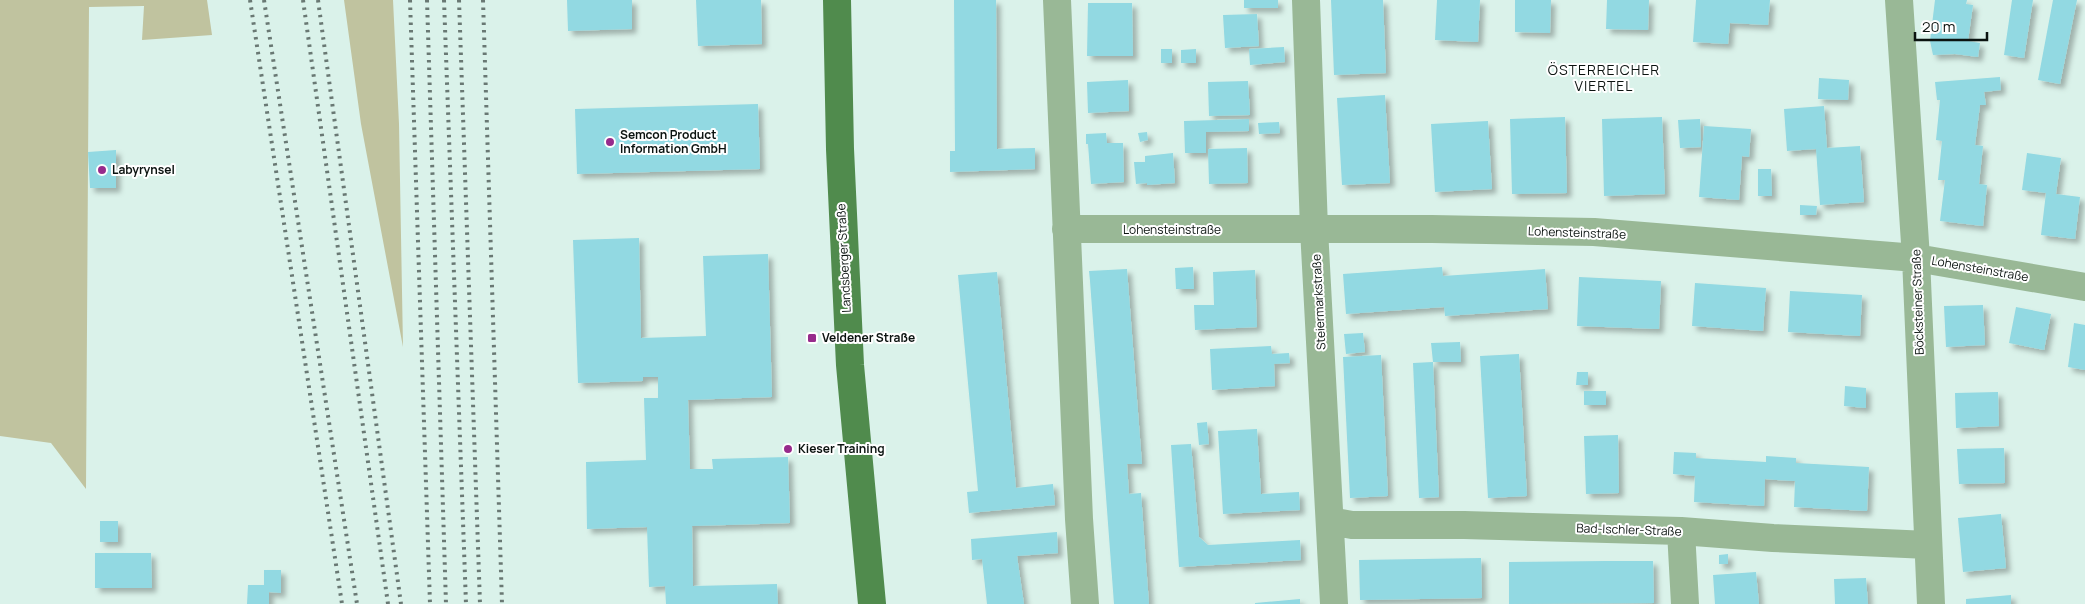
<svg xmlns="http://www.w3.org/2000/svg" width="2085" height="604" font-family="Manrope,sans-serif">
	<defs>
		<filter id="shadow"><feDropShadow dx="4.5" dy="4.5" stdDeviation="2.5" flood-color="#0004"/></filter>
	</defs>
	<rect width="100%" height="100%" fill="#daf2ea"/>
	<path fill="#c0c39f" d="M0 0H207L212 35 142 40 144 6 89 7 86 489 51 443 0 436Z
		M344 0H393L399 124 403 347 361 124Z"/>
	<path fill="#92d9e2" filter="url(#shadow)" d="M567 0H632V29L568 31Z
		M696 0H761L762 44 698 46Z
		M954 0H996L997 149 1035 148V169L950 172V151H955Z
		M1244 0H1278V8H1244Z
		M1331 0H1383L1386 73 1334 75Z
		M1437 0H1480L1478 42 1435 40Z
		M1515 0H1551L1550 33 1515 32Z
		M1607 0H1649L1648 30 1606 29Z
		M1696 0H1770L1768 25 1730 23 1728 44 1693 42Z
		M1935 0H1967L1966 4 1973 5 1968 41 1980 43 1978 57 1955 54 1933 55 1930 41Z
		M2012 0H2033L2024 58 2004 55Z
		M2053 0H2077L2060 84 2038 80Z
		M1088 3H1132L1133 56H1087Z
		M1257 14 1259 46 1225 48 1223 15Z
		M1284 47 1285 62 1250 65 1249 49Z
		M1161 49H1172V63H1161Z
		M1196 49V63H1181V50Z
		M2000 77 2001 90 1984 92 1986 105H1980L1975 145 1983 146 1979 184 1987 185 1983 226 1940 221 1945 180H1938L1942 141 1936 140 1940 100H1937L1935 82Z
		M1819 78 1849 80 1848 100 1818 99Z
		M1128 80 1129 111 1088 113 1087 82Z
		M1248 81 1250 115 1209 116 1208 82Z
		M1385 95 1390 183 1342 185 1337 98Z
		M758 104 760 169 577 174 575 109Z
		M1824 106 1827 148 1860 146 1864 202 1820 205 1816 149 1787 151 1784 109Z
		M1565 117 1567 193 1512 194 1510 119Z
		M1662 117 1665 194 1604 196 1602 119Z
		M1249 119V131L1206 132V153H1185L1184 121Z
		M1700 119 1701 147 1680 148 1678 120Z
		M1488 121 1492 189 1435 192 1431 124Z
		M1279 122 1280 133 1259 134 1258 123Z
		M1704 126 1751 129 1749 157 1742 156 1739 200 1699 197Z
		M1147 132 1148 140 1140 142 1138 133Z
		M1106 133 1107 143H1123L1124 182 1091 184 1088 144H1086V134Z
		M1247 148 1248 183 1209 184 1208 149Z
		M116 150V188H90L88 152Z
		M1173 153 1175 183 1147 185V183L1136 184 1134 162H1145V156Z
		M2027 153 2061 158 2056 194 2080 197 2075 239 2041 235 2046 193 2022 190Z
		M1758 169H1771L1772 196H1758Z
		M1800 205 1817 206 1816 215H1800Z
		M639 238 641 338 706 336 703 256 768 254 772 397 688 400 690 469H713L712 459 788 457 790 523 692 526 693 586 777 584 778 604H666L665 586 649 587 647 527 587 529 586 462 646 460 644 398H658V377H643V381L578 383 573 240Z
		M1193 267 1194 289H1176L1175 268Z
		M1442 267 1443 276 1545 269 1548 309 1445 316 1444 307 1346 314 1343 274Z
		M1127 269 1142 464H1127L1129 494 1141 493 1149 604H1114L1090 281 1089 271Z
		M1255 270 1257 327 1195 330 1194 305H1214L1213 272Z
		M997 272 1016 488 1053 484 1055 505 969 513 967 492 978 491 958 275Z
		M1579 277 1661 281 1659 329 1577 326Z
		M1695 283 1766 288 1763 331 1692 326Z
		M1790 291 1862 295 1860 336 1788 332Z
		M1983 305 1985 345 1946 347 1944 306Z
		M2016 307 2051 314 2044 350 2009 343Z
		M2074 323 2085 325V370L2068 367Z
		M1363 333 1365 352 1346 354 1344 334Z
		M1460 342 1461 362H1433L1431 343Z
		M1271 346 1272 354 1289 353 1290 363 1274 364 1275 386 1212 390 1210 349Z
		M1519 354 1527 496 1488 498 1480 356Z
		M1381 355 1388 496 1350 498 1343 357Z
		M1433 362 1439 497 1419 498 1413 363Z
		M1577 372H1588V385H1576Z
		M1845 386 1866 388V408L1844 406Z
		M1584 391H1606V405H1584Z
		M1998 392 1999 426 1956 428 1955 393Z
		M1207 422 1209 444 1199 445 1197 423Z
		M1257 429 1261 494 1299 492 1300 510 1223 514 1218 431Z
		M1618 435 1619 493 1586 494 1584 436Z
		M1191 444 1199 537 1208 545 1300 540 1301 560 1179 567 1171 445Z
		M2004 448 2005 483 1959 484 1957 449Z
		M1674 452 1696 453V458L1766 462V456L1796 458V463L1869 467 1867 511 1794 507 1795 481 1777 480 1765 479 1764 506 1694 502 1695 476 1673 474Z
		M2001 514 2006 568 1963 572 1958 518Z
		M100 521H118V542H100Z
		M1057 532 1058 553 1017 556 1024 604H987L982 559 972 560 971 539Z
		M95 553H151L152 588H95Z
		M1728 554V564H1719V555Z
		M1481 558 1482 598 1360 600 1359 560Z
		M1606 561H1653L1654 603 1509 604V562Z
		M264 570H281V593L269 592V604H247L248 585H264Z
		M1756 572 1759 604H1715L1713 575Z
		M1866 578 1868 604H1835L1834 579Z
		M2011 595V604H1966V599Z
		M1300 599V604H1255V603Z"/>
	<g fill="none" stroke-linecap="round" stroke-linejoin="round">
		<path stroke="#99b896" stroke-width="28" d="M1057 0 1079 519 1085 604
			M1306 0 1314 229 1334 604
			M1899 0 1916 258 1931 604
			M1066 229H1432L1594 232 1916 258 2085 287
			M1330 521 1352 525H1464L1681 531 1773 538 1928 545
			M1681 531 1685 604"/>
		<path stroke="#508b4d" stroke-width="28" d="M837 0 840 149 850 365 872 604"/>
		<path stroke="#697873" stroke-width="4" stroke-dasharray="2.5 5" stroke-linecap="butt" d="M250 0 342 604
			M264 0 357 604
			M303 0 388 604
			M318 0 401 604
			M410 0 430 604
			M427 0 446 604
			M444 0 466 604
			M459 0 480 604
			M483 0 502 604"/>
	</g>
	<g fill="#972b8c" stroke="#fff" stroke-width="2">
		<circle cx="610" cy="142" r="5"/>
		<circle cx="102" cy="170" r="5"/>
		<rect x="807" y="333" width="10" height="10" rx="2.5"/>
		<circle cx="788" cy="449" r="5"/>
	</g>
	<g text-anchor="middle" stroke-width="4" stroke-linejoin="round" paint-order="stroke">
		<g font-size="12" font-weight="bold" fill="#0b1310" stroke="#fff" text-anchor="start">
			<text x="620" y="139">Semcon Product<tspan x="620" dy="14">Information GmbH</tspan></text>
			<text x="112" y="174">Labyrynsel</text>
			<text x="822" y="342">Veldener Straße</text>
			<text x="798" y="453">Kieser Training</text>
		</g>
		<g font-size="12" fill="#0b1310" stroke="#fff">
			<text x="1172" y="234">Lohensteinstraße</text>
			<text transform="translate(1577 233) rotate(2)" y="4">Lohensteinstraße</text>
			<text transform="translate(844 258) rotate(-93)" y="4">Landsberger Straße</text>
			<text transform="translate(1980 269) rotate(10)" y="4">Lohensteinstraße</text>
			<text transform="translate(1319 302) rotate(-93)" y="4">Steiermarkstraße</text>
			<text transform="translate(1918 302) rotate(-92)" y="4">Böcksteiner Straße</text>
			<text transform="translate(1629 530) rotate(2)" y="4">Bad-Ischler-Straße</text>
		</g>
		<g font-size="14" letter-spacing="1" fill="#0b1310" stroke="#fff">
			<text x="1604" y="75">ÖSTERREICHER<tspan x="1604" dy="16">VIERTEL</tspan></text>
		</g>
	</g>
	<path d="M1915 32v8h72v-8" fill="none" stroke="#0b1310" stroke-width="2.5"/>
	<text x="1922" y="32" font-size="15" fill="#0b1310" stroke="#ffffff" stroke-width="4" paint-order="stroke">20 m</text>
</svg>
